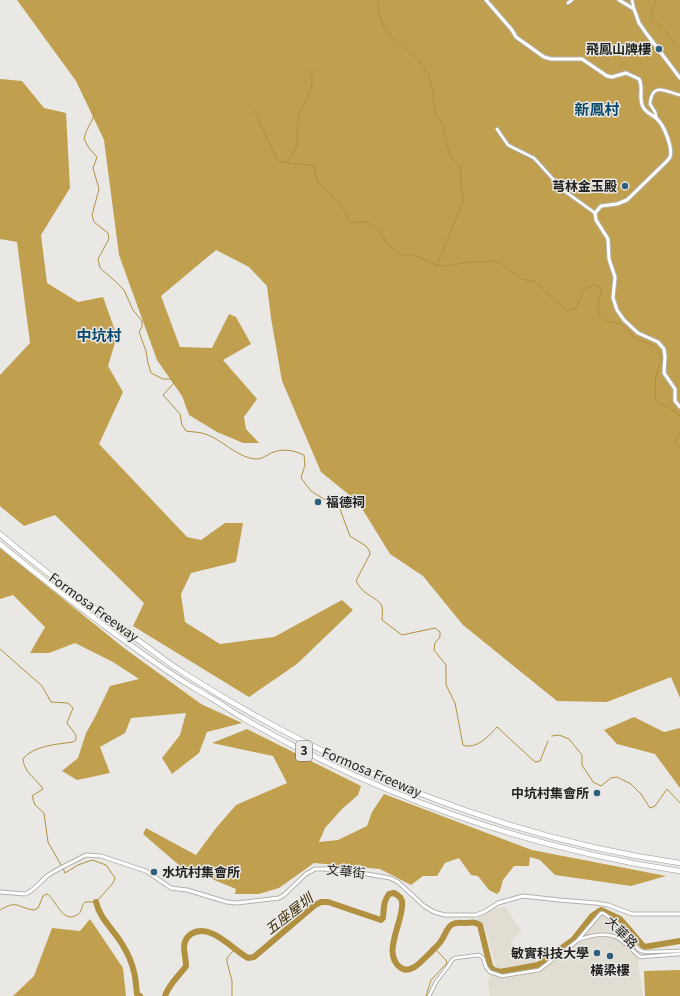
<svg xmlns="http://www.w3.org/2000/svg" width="680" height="996" font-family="Georgia,'Noto Sans TC',serif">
	<rect width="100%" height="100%" fill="#eae8e5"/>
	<path fill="#e1ddd2" d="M506 907 522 932 511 940 516 955 532 951 540 970 603 913 638 955 639 971 643 996H490L488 981 495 964 485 927 476 919 495 908Z"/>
	<path fill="#c0a04f" d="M17 0H680V698L671 677 607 702 557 701 463 625 423 576 390 554 358 502 321 472 282 381 271 318 267 286 249 267 216 250 161 296 180 347 212 348 229 314 236 317 251 344 223 360 257 399 244 417 246 429 259 443H243L217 432 189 415 182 396 157 360 119 255 104 140 76 81Z
		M0 79 22 81 44 108 66 113 70 188 41 235 47 283 78 302 103 297 117 336 108 366 123 392 99 444 187 537 201 540 225 523H243L236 562 191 573 181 594 185 622 220 644 274 637 342 600 353 610 297 664 249 697 133 626 144 603 55 515 24 526 0 506V375L30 343 17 242 0 239Z
		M0 548 124 648 201 704 242 723 207 732 199 753 172 774 162 758 180 735 186 713 131 718 125 733 100 747 110 773 77 780 62 771 78 758 86 733 95 717 110 686 139 679 113 662 75 643 49 653H30L45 627 13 595 0 599Z
		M634 717 664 732 680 728V788L655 754 617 744 604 730Z
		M247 729 361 786 358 795 342 809 325 828 319 842 338 840 367 826 372 812 384 794 532 850 666 876 631 886 555 875 540 860 530 857 529 866H514L503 880 500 891 497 894 489 890 478 876 471 875 459 858 445 863 437 876H423L411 885 380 869 314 863 279 888 259 894H235L236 889 180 866 143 834 146 828 196 855 216 828 236 805 287 783 273 756 212 743Z
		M90 919 123 968 126 996H13L34 976 52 928 80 931Z
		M680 970V996H645L644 971Z"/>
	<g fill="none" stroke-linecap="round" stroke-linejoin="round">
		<path stroke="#b19140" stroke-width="1" d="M378 0 379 14 384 28 392 37 419 61 428 73 433 91 435 114 442 123 450 156 460 166 463 202 437 265
			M656 0 652 11V17L665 30 674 44 680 47
			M312 68V85L310 92 298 115 297 146 287 163 313 165 318 183 329 192 345 211 348 218 353 223C367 220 374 223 382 235 384 238 386 243 389 246 393 249 397 251 401 255H414L437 265 446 266 470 262 497 261 521 279 535 282 567 311 576 308 585 288 595 285 602 289 598 304 599 315 606 321 621 324 635 338 653 345 659 351 661 360 655 379 656 401 679 414 680 416
			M94 106C96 121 87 124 84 139L89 148 97 157 93 168 99 189 92 215 94 222 108 233 109 239 98 259 100 268 116 282 124 290 133 310 142 321V327L139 332 146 351 148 363 151 373 163 379H171L174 383 163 395 180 414 182 425 186 431C193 432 201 432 208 435 223 441 240 459 257 459 262 459 267 455 271 453 283 448 293 450 304 455L305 465 301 478 311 491 340 509 350 536 366 546 369 550 370 554 356 581C363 596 378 597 382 606 383 610 382 616 382 620L402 635 435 628 440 632V637L435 643 434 650 446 665V685L455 703 463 745C476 750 489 736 497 727L535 762 540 761 548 741
			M255 111 268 141 278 161 287 163
			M680 432 675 442 678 446 680 447
			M0 649 42 686 51 702 68 703 73 708 67 723 76 735V740L73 742C58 744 32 746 23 759 24 773 36 778 43 789L32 796 35 805 44 813 48 842 61 865
			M552 736 559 735 569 739 582 755V765L593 782 601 786 611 778 617 777 631 784 641 794 650 808 655 806 667 789 680 803
			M0 910C18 899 17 908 34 910L38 908 43 896 47 894C56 899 62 924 77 915 82 913 81 906 85 902H96L113 883 115 878 106 865 92 860 78 865 65 873 63 868
			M232 996V981L227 962V958L235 949
			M426 996 431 980 447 963 446 960 434 948"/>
		<path stroke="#b19140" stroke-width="6" d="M96 902C100 919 113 929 122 944 127 952 132 963 134 972 136 979 136 987 137 994L140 996
			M165 996C169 984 179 976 186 966 186 959 184 953 184 947 184 942 187 937 191 934 210 922 232 949 248 958L254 957 315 905 321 902H328L381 920 383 918C384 908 383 902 389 894L394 893C398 895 401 897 402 901 405 920 380 954 401 968 412 975 424 958 431 952 434 948 439 945 441 941 445 936 447 926 453 924 457 922 462 923 466 923 472 922 475 922 480 925L490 966 493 970 500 972 538 965 573 940 592 916 601 910 620 919 644 947 680 941"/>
		<defs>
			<path id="minor" d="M632 0 634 9
				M568 3 572 0
				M657 119 655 112 650 104C652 81 666 92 680 95
				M497 129 508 145 534 158 563 190 595 213
				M578 940C589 936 606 932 618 938 626 943 633 951 640 957L680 954
				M429 996 436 982 449 965 452 960 455 958 479 955 483 958 486 967 490 972 502 976 539 970 577 941 601 913H603L609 917 639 950 645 952 680 951"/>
			<path id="tertiary" d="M486 0 512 30 516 37 544 57 551 59H582L607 76 612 77 626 73 639 79C644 88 638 98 643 107 646 113 653 115 657 119 664 125 673 148 670 157 669 159 667 161 666 162L627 200 617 204 601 206 595 213 596 220 608 239 609 259 615 277 613 298 617 310 624 320 638 333 658 342 664 349 665 357 664 373 675 389V401L680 407
				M619 0 634 9 639 23 646 33 680 78
				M0 892 25 894C34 891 40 882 47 876 59 868 73 862 86 855L101 856 146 871 171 888 187 890 227 902 237 903 279 898 284 895 306 874 315 869H324L361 873 390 878 398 882 424 906 434 912 445 915H476L484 912 498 903 523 896 559 900 596 903 608 905 632 914H680"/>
			<path id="motorway" d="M0 534C41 569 84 601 128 633 147 646 165 661 184 673 333 768 504 838 680 863
				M0 544C38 576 78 606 118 636 138 650 158 665 178 678 188 685 200 691 211 698 222 704 232 712 243 718 375 795 529 849 680 871"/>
		</defs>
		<use href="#minor" stroke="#b3b2ae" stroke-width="4.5"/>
		<use href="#tertiary" stroke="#b3b2ae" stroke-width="5"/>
		<use href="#motorway" stroke="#b3b2ae" stroke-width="6"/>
		<use href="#minor" stroke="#fff" stroke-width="2.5"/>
		<use href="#tertiary" stroke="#fff" stroke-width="3"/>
		<use href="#motorway" stroke="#fff" stroke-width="4.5"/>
	</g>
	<g fill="#2e5f7d" stroke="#eae8e5" stroke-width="1.5">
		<circle cx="659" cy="49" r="4"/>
		<circle cx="625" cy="186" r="4"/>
		<circle cx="318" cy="502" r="4"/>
		<circle cx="597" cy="793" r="4"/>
		<circle cx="154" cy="872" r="4"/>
		<circle cx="597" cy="953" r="4"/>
		<circle cx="610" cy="956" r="4"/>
	</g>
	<g text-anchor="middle" stroke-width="3" stroke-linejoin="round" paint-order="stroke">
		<rect fill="#eae8e5" stroke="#5d5d5a" stroke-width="1" x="296" y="741" width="16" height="20" rx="3"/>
		<g font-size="12" font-weight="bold" fill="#21211f">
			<text x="304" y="755">3</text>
		</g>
		<g font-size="13" font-weight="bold" fill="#21211f" stroke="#eae8e5" text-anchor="end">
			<text x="651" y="54">飛鳳山牌樓</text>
			<text x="617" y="191">芎林金玉殿</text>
			<text x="326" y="507" text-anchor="start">福德祠</text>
			<text x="589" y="798">中坑村集會所</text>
			<text x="162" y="877" text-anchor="start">水坑村集會所</text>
			<text x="589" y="958">敏實科技大學</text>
			<text x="610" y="975" text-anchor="middle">橫梁樓</text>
		</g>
		<g font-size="13" fill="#21211f" stroke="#eae8e5">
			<text transform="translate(94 607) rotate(36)" y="5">Formosa Freeway</text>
			<text transform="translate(372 772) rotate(23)" y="5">Formosa Freeway</text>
			<text transform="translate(346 871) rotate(6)" y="5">文華街</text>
			<text transform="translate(622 932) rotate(45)" y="5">大華路</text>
		</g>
		<g font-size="14" font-style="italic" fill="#3c2e0a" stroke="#eae8e5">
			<text transform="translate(289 914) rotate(-38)" y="5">五座屋圳</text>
		</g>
		<g font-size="15" font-weight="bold" fill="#094869" stroke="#eae8e5">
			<text x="597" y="115">新鳳村</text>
			<text x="99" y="341">中坑村</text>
		</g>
	</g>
</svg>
